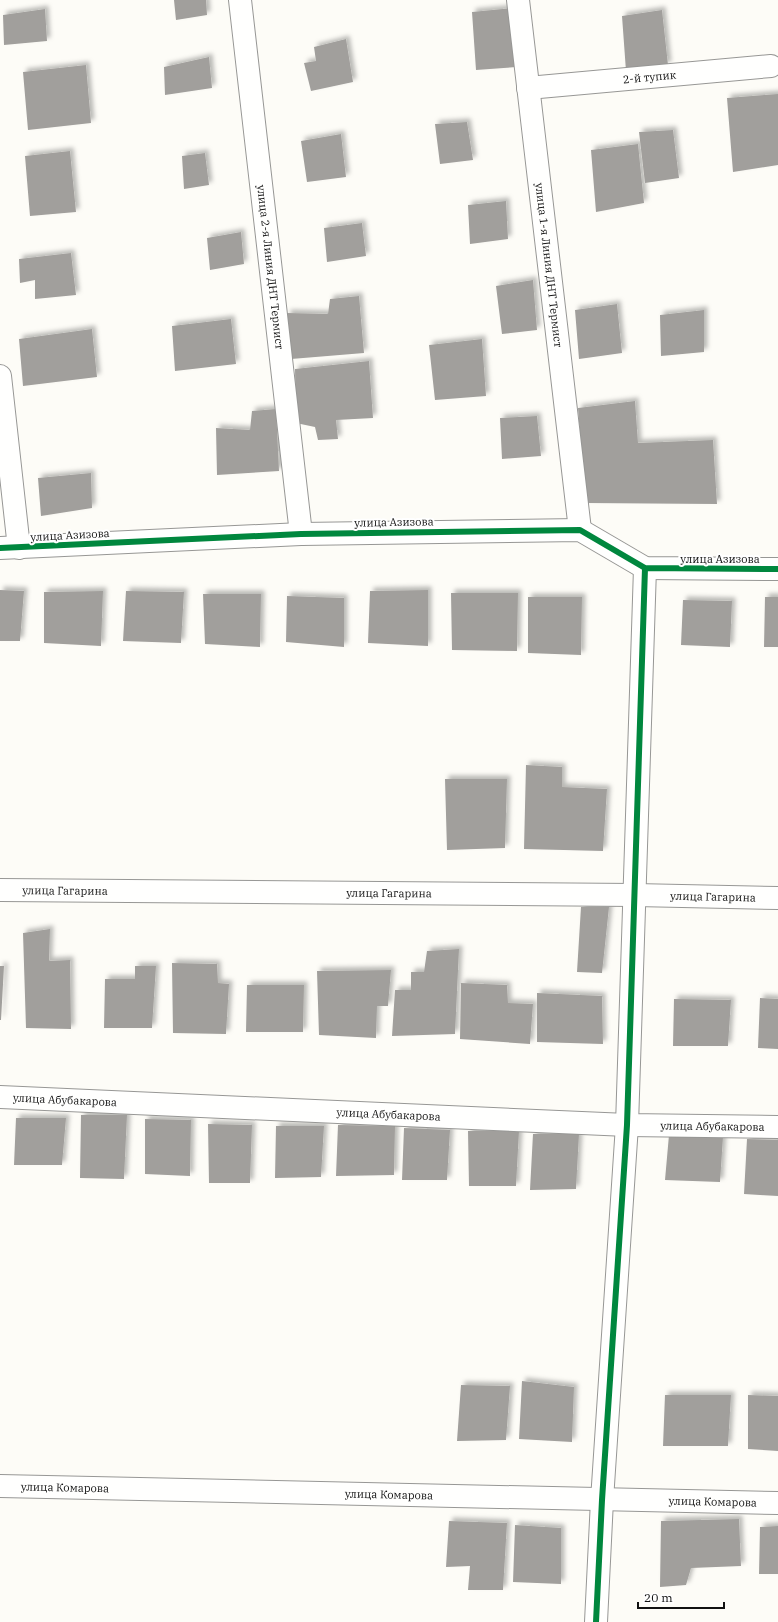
<svg xmlns="http://www.w3.org/2000/svg" width="778" height="1622" font-family="'IBM Plex Serif',serif">
	<defs>
		<filter id="shadow"><feDropShadow dx="3.5" dy="-3.5" stdDeviation="2" flood-color="#0004"/></filter>
	</defs>
	<rect width="100%" height="100%" fill="#fdfcf7"/>
	<path fill="#a19f9c" filter="url(#shadow)" d="M174 0H206L207 15 176 20Z
		M513 8 516 67 476 70 472 12Z
		M45 9 47 41 4 45 3 15Z
		M662 10 668 65 626 71 622 16Z
		M346 39 353 82 311 91 304 63 316 61 314 47Z
		M209 57 212 88 165 95 164 67Z
		M86 65 91 123 28 130 23 72Z
		M778 94V165L733 172 727 98Z
		M467 122 473 160 440 164 435 124Z
		M673 130 679 178 645 183 639 132Z
		M341 134 346 177 307 182 301 141Z
		M638 144 644 203 596 212 591 150Z
		M70 151 76 212 30 216 25 156Z
		M205 153 209 185 184 189 182 156Z
		M506 201 508 239 470 244 468 205Z
		M362 223 366 256 327 262 324 228Z
		M241 232 244 264 210 270 207 238Z
		M71 253 76 295 35 299V280L20 283 19 259Z
		M533 280 537 330 502 334 496 286Z
		M359 296 364 353 291 359 287 313 328 314 330 299Z
		M617 304 622 353 579 359 575 310Z
		M704 310V352L661 356 660 315Z
		M231 319 236 364 175 371 172 326Z
		M92 329 97 377 23 386 19 339Z
		M482 339 486 396 435 400 429 345Z
		M369 361 373 418 336 420 338 439 318 440 315 427 296 423 295 369Z
		M635 401 638 443 713 440 717 504 585 503 578 408Z
		M276 409 279 471 217 475 216 428 250 430 252 411Z
		M537 416 541 456 502 459 500 418Z
		M91 473 92 508 41 516 38 478Z
		M0 590 24 591 20 641H0Z
		M428 590V646L368 643 370 591Z
		M103 591 101 646 44 643V592Z
		M126 591 184 592 181 643 123 641Z
		M451 593H518L517 651 452 650Z
		M203 594H261L260 647 205 644Z
		M287 596 344 598V647L286 642Z
		M528 597H582L581 655 528 653Z
		M765 597H778V647H764Z
		M683 600 732 601 730 647 681 645Z
		M526 765 562 767V787L607 789 603 851 524 849Z
		M445 779H507L505 848 447 850Z
		M581 907H609L602 973 577 972Z
		M50 929 49 961 70 960 71 1029 26 1028 23 933Z
		M459 949 455 1034 392 1036 395 990H411V972H424L427 951Z
		M172 963 217 964 218 983 229 984 226 1034 173 1033Z
		M0 966H4L1 1020H0Z
		M135 966H156L152 1028H104L105 979H135Z
		M391 970 388 1006H377L376 1038 319 1035 317 971Z
		M461 983 507 985 508 1003 533 1004 530 1044 460 1039Z
		M247 985H304L303 1032H246Z
		M537 993 602 996 603 1044 537 1042Z
		M760 998 778 999V1049L758 1048Z
		M674 999 731 1000 728 1046H673Z
		M81 1115H127L124 1179 80 1178Z
		M16 1118H66L62 1165H14Z
		M145 1119 191 1120 190 1176 145 1174Z
		M208 1124 252 1125 250 1183H209Z
		M338 1125 395 1126 394 1175 336 1176Z
		M276 1126H324L321 1177 275 1178Z
		M404 1128 450 1130 447 1180H402Z
		M468 1131H519L516 1186H469Z
		M533 1134H579L576 1189 530 1190Z
		M669 1135 723 1137 720 1182 665 1180Z
		M747 1139 778 1140V1196L744 1194Z
		M522 1381 574 1387 572 1442 519 1439Z
		M461 1385 510 1386 506 1440 457 1441Z
		M665 1395H731L728 1446H663Z
		M748 1395 778 1396V1451L748 1449Z
		M739 1519 741 1566 691 1568 686 1585 660 1587 661 1521Z
		M449 1521 507 1523 503 1590H468L470 1566 446 1567Z
		M515 1525 561 1528V1584L513 1582Z
		M778 1526V1574H759L760 1527Z"/>
	<g fill="none" stroke-linecap="round" stroke-linejoin="round">
		<defs>
			<g id="minor">
				<path id="s1" d="M240 0 301 534"/>
				<path id="s2" d="M518 0 580 530"/>
				<path id="s3" d="M528 88 771 66"/>
				<path d="M0 376 19 548"/>
				<path d="M0 548 301 534 580 530 645 568 778 569"/>
				<path id="s4" d="M0 890 635 895 778 898"/>
				<path id="s5" d="M0 1097 627 1125 778 1127"/>
				<path id="s6" d="M0 1486 778 1503"/>
				<path d="M596 1622 602 1500 627 1125 645 568"/>
			</g>
		</defs>
		<use href="#minor" stroke="#979795" stroke-width="24"/>
		<use href="#minor" stroke="#fffffe" stroke-width="22"/>
		<defs>
			<path id="cycleway" d="M0 548 301 534 580 530 645 568 778 569
				M596 1622 602 1500 627 1125 645 568"/>
		</defs>
		<use href="#cycleway" stroke="#fff" stroke-width="8"/>
		<use href="#cycleway" stroke="#00873e" stroke-width="6"/>
	</g>
	<g text-anchor="middle" stroke-width="4" stroke-linejoin="round" paint-order="stroke">
		<g font-size="11" fill="#111" stroke="#fff">
			<text dy="4" stroke="none"><textPath href="#s3" startOffset="122">2-й тупик</textPath></text>
			<text dy="4" stroke="none"><textPath href="#s2" startOffset="267">улица 1-я Линия ДНТ Термист</textPath></text>
			<text dy="4" stroke="none"><textPath href="#s1" startOffset="269">улица 2-я Линия ДНТ Термист</textPath></text>
			<text transform="translate(394 522) rotate(-1)" y="4">улица Азизова</text>
			<text transform="translate(70 535) rotate(-3)" y="4">улица Азизова</text>
			<text x="720" y="563">улица Азизова</text>
			<text dy="4" stroke="none"><textPath href="#s4" startOffset="65">улица Гагарина</textPath></text>
			<text dy="4" stroke="none"><textPath href="#s4" startOffset="389">улица Гагарина</textPath></text>
			<text dy="4" stroke="none"><textPath href="#s4" startOffset="713">улица Гагарина</textPath></text>
			<text dy="4" stroke="none"><textPath href="#s5" startOffset="65">улица Абубакарова</textPath></text>
			<text dy="4" stroke="none"><textPath href="#s5" startOffset="389">улица Абубакарова</textPath></text>
			<text dy="4" stroke="none"><textPath href="#s5" startOffset="713">улица Абубакарова</textPath></text>
			<text dy="4" stroke="none"><textPath href="#s6" startOffset="65">улица Комарова</textPath></text>
			<text dy="4" stroke="none"><textPath href="#s6" startOffset="389">улица Комарова</textPath></text>
			<text dy="4" stroke="none"><textPath href="#s6" startOffset="713">улица Комарова</textPath></text>
		</g>
	</g>
	<path d="M638 1602v6h86v-6" fill="none" stroke="#111111" stroke-width="2"/>
	<text x="644" y="1602" font-size="12" fill="#111111" stroke="#ffffff" stroke-width="3" paint-order="stroke">20 m</text>
</svg>
